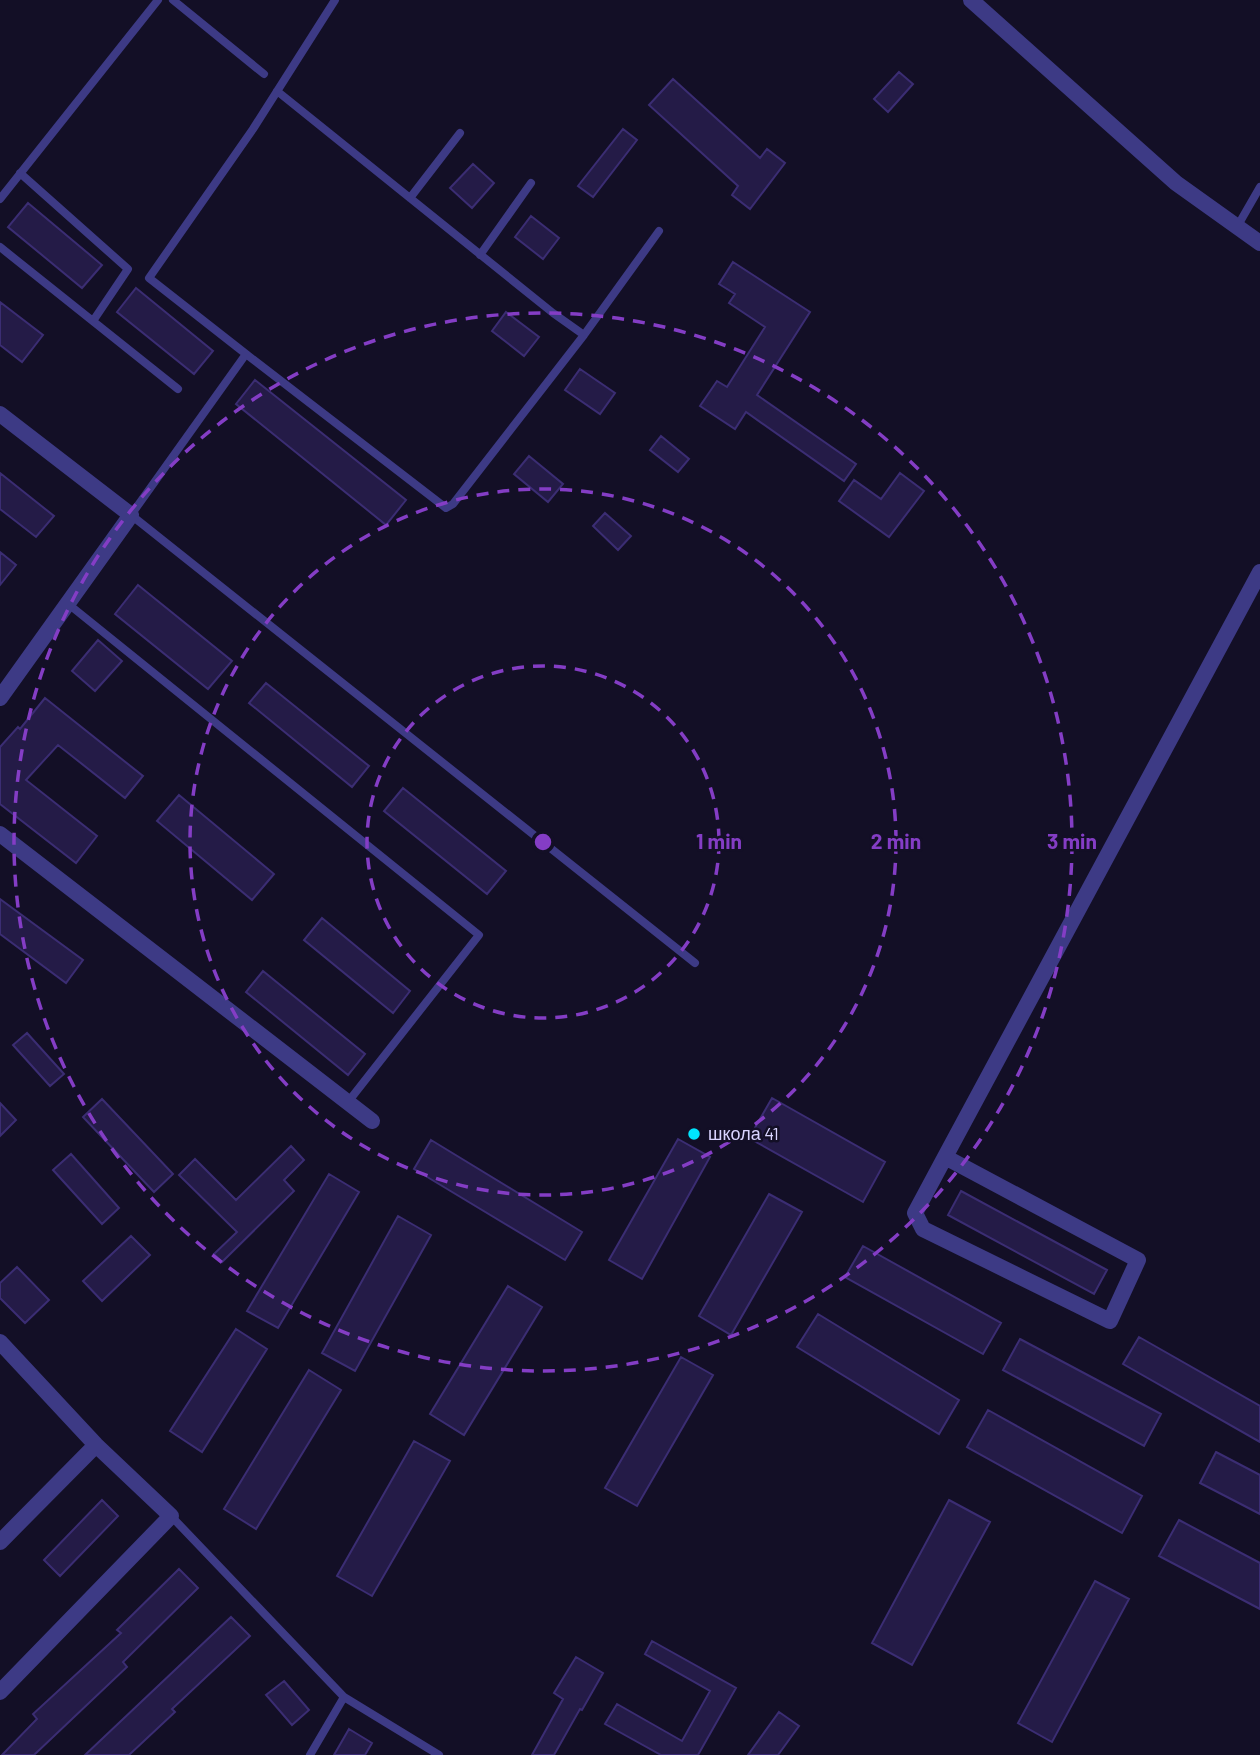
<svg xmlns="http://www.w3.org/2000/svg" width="1260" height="1755" font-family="Barlow,sans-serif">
	<rect width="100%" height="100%" fill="#130f26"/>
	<path fill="#241b47" stroke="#3b2d73" stroke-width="2" d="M899 72 913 84 888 112 874 99Z
		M673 79 760 158 767 149 785 163 750 209 732 195 738 186 649 105Z
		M623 129 637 140 593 197 578 186Z
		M473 164 494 183 472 208 450 188Z
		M28 203 102 265 82 288 8 227Z
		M531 216 559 238 543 259 515 237Z
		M733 262 810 312 757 395 856 464 844 481 746 412 735 429 700 406 717 381 727 387 765 327 729 303 735 294 719 284Z
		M136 288 213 351 194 374 117 312Z
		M0 302 43 335 22 362 0 345Z
		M506 312 539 337 524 356 492 331Z
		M580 369 615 393 600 414 565 390Z
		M255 380 406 500 386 525 236 404Z
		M661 436 689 459 678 472 650 450Z
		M529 456 563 484 548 502 514 474Z
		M0 473 54 516 36 537 0 509Z
		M900 473 924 491 889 537 839 501 854 480 881 499Z
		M605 513 631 536 618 550 593 526Z
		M0 552 16 565 0 585Z
		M138 585 232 661 208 689 115 614Z
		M98 640 122 661 95 691 72 671Z
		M266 683 369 766 352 787 249 703Z
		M45 698 143 776 125 798 58 745 26 780 97 836 76 863 0 804V747L18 727 20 729Z
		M403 788 506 871 487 894 384 811Z
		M179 795 274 874 252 900 157 821Z
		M0 899 83 960 66 983 0 934Z
		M322 918 410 991 393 1013 304 940Z
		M263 971 365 1054 348 1075 246 992Z
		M27 1033 64 1074 50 1086 13 1045Z
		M772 1098 885 1162 863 1202 749 1138Z
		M102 1099 173 1174 154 1192 83 1117Z
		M0 1103 16 1120 0 1136Z
		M678 1139 710 1157 642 1279 609 1260Z
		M431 1140 582 1232 565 1260 414 1169Z
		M291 1146 304 1160 284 1180 294 1191 222 1262 214 1254 237 1232 179 1175 195 1159 236 1200Z
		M71 1154 119 1208 102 1224 53 1170Z
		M329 1174 359 1192 278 1328 247 1311Z
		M961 1191 1107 1270 1094 1294 948 1215Z
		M769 1194 802 1212 731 1335 699 1316Z
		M398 1216 431 1235 355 1371 322 1353Z
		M131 1236 150 1255 102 1301 83 1281Z
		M863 1246 1001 1323 983 1354 845 1277Z
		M17 1267 49 1300 25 1323 0 1298V1283Z
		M508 1286 542 1307 464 1435 430 1414Z
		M818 1314 959 1400 939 1434 797 1347Z
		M236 1329 267 1349 202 1452 170 1431Z
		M1139 1337 1260 1406V1442L1123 1364Z
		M1020 1339 1161 1414 1144 1446 1003 1370Z
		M681 1357 713 1375 637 1506 605 1488Z
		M309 1370 341 1390 256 1529 224 1509Z
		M988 1410 1142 1496 1122 1533 967 1447Z
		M414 1441 450 1461 372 1596 337 1576Z
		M1216 1452 1260 1475V1514L1200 1483Z
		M102 1500 118 1516 60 1576 44 1560Z
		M949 1500 990 1522 912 1665 872 1643Z
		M1179 1520 1260 1563V1609L1159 1556Z
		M179 1569 198 1588 123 1662 127 1667 34 1755H2L37 1719 33 1714 121 1633 117 1630Z
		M1095 1581 1129 1599 1052 1742 1018 1723Z
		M231 1617 250 1636 172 1709 175 1712 129 1755H85Z
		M652 1641 736 1688 698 1755H661L605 1724 617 1704 682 1741 710 1691 645 1654Z
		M576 1657 603 1673 582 1710 580 1709 554 1755H532L563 1699 554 1693Z
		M284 1681 309 1710 292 1725 266 1695Z
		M779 1712 799 1726 778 1755H748Z
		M349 1729 372 1743 365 1755H334Z"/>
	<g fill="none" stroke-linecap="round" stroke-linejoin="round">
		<path stroke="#3d3a85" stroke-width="8" d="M173 0 264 74
			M335 0 253 129 149 278 246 354 131 515 695 963
			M277 91 553 313 584 335 659 231
			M20 173 128 269 93 321
			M410 198 460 133
			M0 199 158 0
			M1237 227 1260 187
			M0 247 178 389
			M480 255 531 183
			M246 354 446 508 453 504 584 335
			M67 603 479 935 348 1102
			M171 1516 344 1697 310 1755
			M344 1697 439 1755"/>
		<path stroke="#3d3a85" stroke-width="16" d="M971 0 1176 183 1260 243
			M0 414 131 515 0 698
			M0 834 372 1121
			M945 1157 1138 1260 1110 1321 923 1229 915 1213 945 1157 1260 572
			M0 1342 96 1445 171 1516 0 1692
			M0 1542 96 1445"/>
	</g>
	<g fill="none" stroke="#843dc5" stroke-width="3.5" stroke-dasharray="12 9">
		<circle cx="543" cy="842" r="176"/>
		<circle cx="543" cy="842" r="353"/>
		<circle cx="543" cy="842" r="529"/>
	</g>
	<circle fill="#00e5ff" stroke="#130f26" stroke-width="2.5" cx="694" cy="1134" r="7"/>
	<g text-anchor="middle" stroke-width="5" stroke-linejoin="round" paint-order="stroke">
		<g font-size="18" fill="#d9d4ff" stroke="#130f26" text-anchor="start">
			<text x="708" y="1140">школа 41</text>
		</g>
	</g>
	<circle cx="543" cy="842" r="10" fill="#843dc5" stroke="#130f26" stroke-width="3.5"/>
	<g font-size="21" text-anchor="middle" font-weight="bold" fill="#843dc5" stroke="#130f26" stroke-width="5" stroke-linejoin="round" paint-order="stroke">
		<text x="719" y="849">1 min</text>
		<text x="896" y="849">2 min</text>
		<text x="1072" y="849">3 min</text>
	</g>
</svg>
